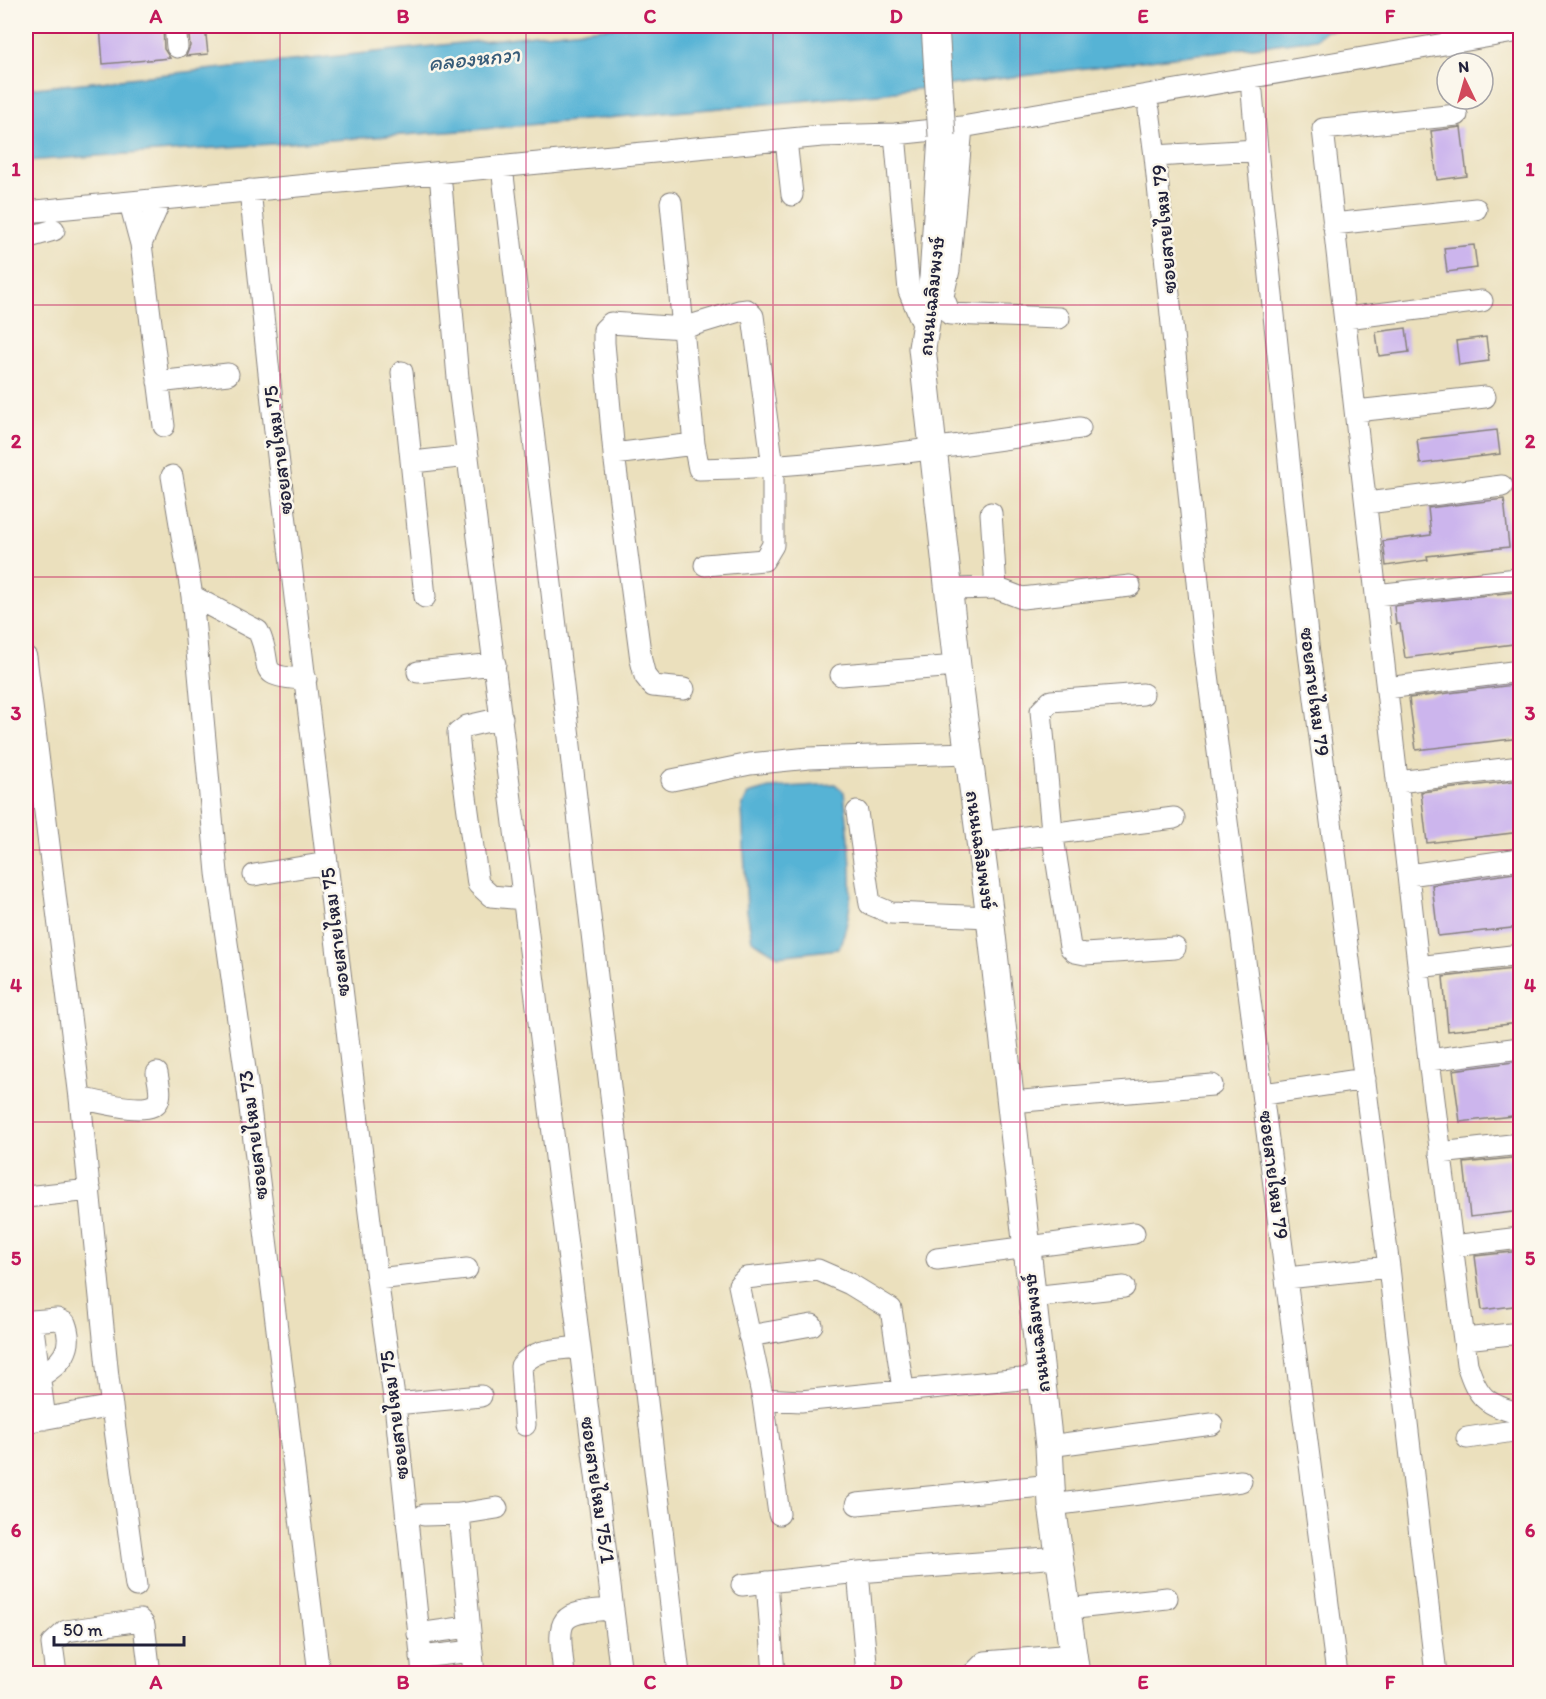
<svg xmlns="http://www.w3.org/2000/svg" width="1546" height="1699" font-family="Itim,'Playpen Sans Thai',sans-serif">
	<rect width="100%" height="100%" fill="#fbf7ec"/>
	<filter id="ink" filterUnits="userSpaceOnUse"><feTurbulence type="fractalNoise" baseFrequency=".0167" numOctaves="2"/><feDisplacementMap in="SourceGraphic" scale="12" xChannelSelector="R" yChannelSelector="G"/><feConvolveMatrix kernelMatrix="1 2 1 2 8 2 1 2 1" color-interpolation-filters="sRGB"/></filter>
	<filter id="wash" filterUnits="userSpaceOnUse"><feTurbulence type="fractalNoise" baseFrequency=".008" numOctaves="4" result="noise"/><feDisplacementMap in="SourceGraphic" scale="24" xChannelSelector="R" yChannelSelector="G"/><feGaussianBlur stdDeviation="1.35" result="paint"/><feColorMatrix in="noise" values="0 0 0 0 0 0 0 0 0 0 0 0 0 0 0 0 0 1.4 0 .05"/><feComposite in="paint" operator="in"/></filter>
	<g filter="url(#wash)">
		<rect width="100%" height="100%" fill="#ebe0bd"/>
		<path fill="#57b3d5" stroke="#3c6a88" stroke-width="1.5" d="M621 26H1386L1325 31 1316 39 879 94 461 131 26 161V89Z
			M835 784 844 792C849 841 860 903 838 949L778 956 752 940 747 911 742 807 748 794 769 788Z"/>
		<g id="blocks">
			<path fill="#ccb5ed" d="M100 26H163L164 49 170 58 103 64Z
				M188 26H205L208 54 186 56 190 46Z
				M1461 127 1467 176 1437 180 1431 131Z
				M1474 245 1477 268 1447 272 1444 248Z
				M1406 328 1409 352 1379 356 1376 332Z
				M1486 337 1489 361 1459 365 1456 341Z
				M1497 430 1500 454 1420 464 1417 439Z
				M1504 499 1509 547 1427 556 1428 560 1386 566 1383 541 1431 535 1428 508Z
				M1514 592 1517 619H1521V643L1405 658 1400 624H1396L1394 606Z
				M1521 684V738L1416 750 1409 698Z
				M1521 780V832L1427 843 1421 792Z
				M1521 872V927L1438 936 1432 885Z
				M1513 969 1519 1023 1448 1031 1443 977Z
				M1521 1061V1115L1460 1122 1453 1070Z
				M1521 1157V1211L1470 1217 1464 1163Z
				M1521 1251V1305L1482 1310 1475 1256Z"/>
		</g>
	</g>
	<g filter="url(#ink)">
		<use href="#blocks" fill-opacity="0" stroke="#86817c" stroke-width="1.5"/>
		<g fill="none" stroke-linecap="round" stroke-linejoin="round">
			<defs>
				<path id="minor" d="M175 26 177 47
					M1252 92 1257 150
					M1149 110 1155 156
					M1457 115 1323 129 1429 1060 1467 1364C1478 1399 1486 1404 1520 1414
					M962 127 949 270 943 296 950 314 1059 318
					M895 134 909 291 925 329
					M786 140 792 195
					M502 167 679 1674
					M440 173 458 378 621 1674
					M250 190 275 431 377 1279 395 1404 423 1674
					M671 202 694 444
					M130 203 141 244 164 426
					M26 212 822 136 895 134 962 127 1520 31
					M1333 224 1476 209
					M26 238 54 230
					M141 244 161 199
					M1346 318 1482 301
					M402 372 425 597
					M158 382 228 374
					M1356 411 1485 397
					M614 454 694 444 699 469C827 466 953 446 1080 428
					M413 462 468 456
					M172 476 192 596 258 631C276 666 250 677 306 679
					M1367 503 1502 486
					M991 513 996 588
					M950 589 996 588 1022 598 1130 586
					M1376 595 1517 579
					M192 596 217 873 247 1083 319 1674
					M26 657 80 1098 108 1377 136 1586
					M418 672 495 664
					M841 675 957 666
					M1387 688 1520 671
					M684 689 653 686 645 676 641 660 614 454 604 343V330L611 323 683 328 739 311 747 310 753 316 773 467V545L764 560 705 565
					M1143 694 1051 701 1041 711 1052 831 1070 947 1075 952 1085 954 1175 948
					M502 718 467 726 458 733 460 753 478 884 491 896 524 899
					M672 780 750 764 809 758 968 753
					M1398 782 1520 767
					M857 812 870 904 891 913 990 917
					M979 843 1174 818
					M254 875 327 863
					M1409 875 1520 859
					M1418 967 1520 955
					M1429 1060 1520 1048
					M1264 1094 1365 1079
					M80 1098C96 1101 150 1117 158 1101 162 1093 158 1081 157 1073
					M1011 1102 1212 1085
					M1440 1153 1520 1144
					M26 1197 90 1190
					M1453 1246 1520 1238
					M937 1259 1134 1233
					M1287 1278 1389 1267
					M377 1279 467 1269
					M1032 1297 1124 1287
					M749 1336 812 1325
					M1465 1339 1520 1333
					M39 1377C61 1364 75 1349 65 1323L57 1319 32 1321 45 1419
					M903 1389 891 1309 850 1284 818 1270 746 1278 739 1285 763 1399 801 1401 1041 1377
					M763 1399 779 1514
					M395 1404 481 1396
					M26 1422 112 1406
					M525 1425 521 1366C536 1348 556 1350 578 1347
					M1467 1438 1520 1430
					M1049 1446 1212 1424
					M857 1504 1052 1485
					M1052 1505 1241 1481
					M459 1514 474 1674
					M424 1515 459 1514 497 1508
					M858 1572 867 1674
					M767 1582 774 1674
					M742 1585 858 1572 1060 1557
					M1067 1609 1167 1598
					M418 1634 468 1627
					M421 1657 472 1651
					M56 1674 52 1644 66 1631 140 1620 144 1625 150 1674
					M564 1674C558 1619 554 1612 613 1609
					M973 1674 985 1662 1074 1655
					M1337 1674 1205 651 1155 156 1257 150 1308 645 1389 1267 1436 1674"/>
				<path id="major" d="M942 136 933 278 922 348 957 666 990 917 1049 1446 1052 1505 1076 1674"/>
			</defs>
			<use href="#minor" stroke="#86817c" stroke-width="23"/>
			<use href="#major" stroke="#86817c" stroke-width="29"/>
			<use href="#minor" stroke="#fff" stroke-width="21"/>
			<use href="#major" stroke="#fff" stroke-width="27"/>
			<defs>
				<path id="major-bridge" d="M935 26 942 136"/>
			</defs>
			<use href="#major-bridge" stroke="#86817c" stroke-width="29" stroke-linecap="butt"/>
			<use href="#major-bridge" stroke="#fff" stroke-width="27"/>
		</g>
	</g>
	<path fill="none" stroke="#c2185b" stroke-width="1.5" stroke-opacity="0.55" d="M280 26V1674M526 26V1674M773 26V1674M1020 26V1674M1266 26V1674M26 305H1520M26 577H1520M26 850H1520M26 1122H1520M26 1394H1520"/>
	<g text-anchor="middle" stroke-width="5" stroke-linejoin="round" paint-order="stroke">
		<g font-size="21" fill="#22223b" stroke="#fbf7ec">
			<text transform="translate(1164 229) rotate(-95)" y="7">ซอยสายไหม 79</text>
			<text transform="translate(931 296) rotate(-84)" y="7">ถนนเฉลิมพงษ์</text>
			<text transform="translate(278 450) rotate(-97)" y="7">ซอยสายไหม 75</text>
			<text transform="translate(1315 692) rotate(83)" y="7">ซอยสายไหม 79</text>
			<text transform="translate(981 850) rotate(82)" y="7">ถนนเฉลิมพงษ์</text>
			<text transform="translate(335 932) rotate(-97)" y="7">ซอยสายไหม 75</text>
			<text transform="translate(253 1135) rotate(-97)" y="7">ซอยสายไหม 73</text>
			<text transform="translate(1274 1175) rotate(83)" y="7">ซอยสายไหม 79</text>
			<text transform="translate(1036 1333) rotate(-97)" y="7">ถนนเฉลิมพงษ์</text>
			<text transform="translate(394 1415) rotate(-97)" y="7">ซอยสายไหม 75</text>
			<text transform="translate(598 1490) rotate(82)" y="7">ซอยสายไหม 75/1</text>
		</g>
		<g font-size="22" font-style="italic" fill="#375c79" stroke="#fbf7ec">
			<text transform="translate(474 58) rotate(-6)" y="8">คลองหกวา</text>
		</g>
	</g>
	<rect width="1546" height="1699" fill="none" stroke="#fbf7ec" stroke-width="66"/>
	<g transform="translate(1465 81) rotate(355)"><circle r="28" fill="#fbf7ec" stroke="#a4a2a5" stroke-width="1.5"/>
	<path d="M0-4.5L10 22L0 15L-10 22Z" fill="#d1495b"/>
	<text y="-9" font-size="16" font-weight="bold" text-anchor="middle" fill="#22223b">N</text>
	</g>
	<path d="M54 1636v9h130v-9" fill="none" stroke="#22223b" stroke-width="3"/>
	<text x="63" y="1636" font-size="18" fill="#22223b" stroke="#fbf7ec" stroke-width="4.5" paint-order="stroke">50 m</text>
	<rect x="33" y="33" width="1480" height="1633" fill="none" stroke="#c2185b" stroke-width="2"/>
	<g font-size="20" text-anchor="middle" font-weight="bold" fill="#c2185b">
		<text x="156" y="23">A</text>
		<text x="403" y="23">B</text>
		<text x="650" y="23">C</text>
		<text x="896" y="23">D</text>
		<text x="1143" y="23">E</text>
		<text x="1390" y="23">F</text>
		<text x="16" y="176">1</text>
		<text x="1530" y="176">1</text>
		<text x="16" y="448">2</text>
		<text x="1530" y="448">2</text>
		<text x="16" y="720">3</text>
		<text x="1530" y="720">3</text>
		<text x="16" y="992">4</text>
		<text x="1530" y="992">4</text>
		<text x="16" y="1265">5</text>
		<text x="1530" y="1265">5</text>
		<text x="16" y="1537">6</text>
		<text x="1530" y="1537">6</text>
		<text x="156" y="1689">A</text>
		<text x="403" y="1689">B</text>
		<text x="650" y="1689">C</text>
		<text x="896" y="1689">D</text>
		<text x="1143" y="1689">E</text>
		<text x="1390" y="1689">F</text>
	</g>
</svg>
